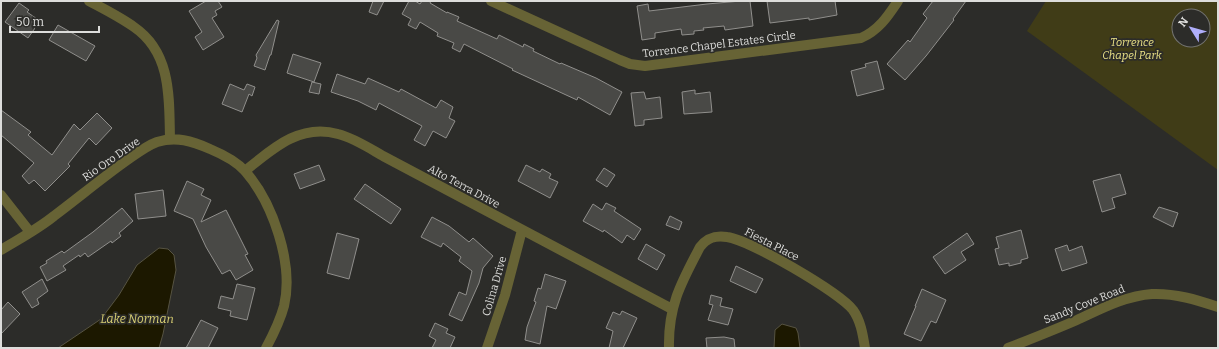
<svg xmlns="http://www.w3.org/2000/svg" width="1219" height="349" font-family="Bitter,serif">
	<rect width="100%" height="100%" fill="#2c2c29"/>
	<path fill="#403c17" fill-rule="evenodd" d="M1046 1H1218V170L1027 31ZM1179 16H1203V40H1179Z"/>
	<path fill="#1c1800" stroke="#565342" d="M159 248 168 249 174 255 176 270 163 334 159 348H58L101 319 119 295 137 265Z
		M782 324 796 328 798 333 800 348H774L775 330Z"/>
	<path fill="#494946" stroke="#908f8c" d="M206 1H218L222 7 215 11 217 15 212 18 224 37 203 50 195 37 202 32 189 11Z
		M373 1H384L377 15 369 12Z
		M409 1H415L420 4 422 1H431L430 3 447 13V12L459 17 457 21 497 39 499 35 523 47 524 44 534 49 533 51 560 64 561 63 596 78 622 92 610 115 578 97 577 100 512 70 513 69 464 44 460 52 452 48 454 43 437 36 438 33 420 22 416 29 408 25 411 19 402 14Z
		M741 1H750L753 26 725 30 724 26 703 28 704 30 694 31V34L682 35 681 29 655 33V38L642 40 637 6 648 4 649 11 707 4Z
		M767 1H835L837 15 809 20V18L770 23Z
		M933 1H966L953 19 954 20 926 56 905 80 887 64 908 40 910 42 927 18 923 14Z
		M19 3 29 10 27 12 40 21 28 38 5 22Z
		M277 20 279 21 271 55H270L265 70 254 66 257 58 256 55Z
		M58 25 95 46 86 61 49 40Z
		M293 54 321 63 314 82 287 73Z
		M877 61 884 89 857 96 851 71 866 67 865 64Z
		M337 74 365 84 368 78 399 92 401 89 436 108 441 100 453 107 449 118 455 121 446 138 433 131 425 146 414 140 422 126 379 103 376 110 358 101 331 92Z
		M312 82 321 84 319 94 309 92Z
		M230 84 244 90 247 84 255 87 252 96 249 94 242 112 222 104Z
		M695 90V94L710 92 712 112 684 114 682 92Z
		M644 92 646 99 660 97 662 118 644 120V125L635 126 631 93Z
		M1 110 31 132 28 135 52 155 74 124 80 130 97 113 112 128 96 145 89 138 68 164 70 166 45 191 34 180 29 184 22 176 34 163 1 135Z
		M319 165 325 180 300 189 294 174Z
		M526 165 540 172 542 169 551 174 549 178 558 182 550 198 518 181Z
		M604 168 615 175 607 187 596 180Z
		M1120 174 1126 194 1112 198 1115 208 1102 212 1093 181Z
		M187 181 204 189 201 195 211 200 201 222 226 210 248 254 245 255 253 270 236 280 230 270 222 274 206 247 193 219 174 211Z
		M365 184 401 209 391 224 354 199Z
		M163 190 166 216 138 219 135 194Z
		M606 203 616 208 614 211 641 229 634 240 627 235 622 243 604 230 603 232 583 221 593 204 602 210Z
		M1159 207 1178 213 1173 227 1153 217Z
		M122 208 133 221 119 233 121 236 112 243 111 241 88 257 85 253 80 257 79 255 63 266 66 270 47 281 40 267 47 263 46 261 62 251 64 253 93 232Z
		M670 216 682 222 679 230 666 225Z
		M432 217 449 226 469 242 473 238 493 256 483 268 479 283 462 321 449 315 459 292 466 295 472 271 459 261 461 257 443 243 441 247 421 237Z
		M1021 230 1028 258 1021 260V263L1009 266V263L999 265 995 249 999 248 996 237Z
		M337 233 359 239 349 279 327 273Z
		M967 233 974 244 961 252 966 260 945 274 933 257Z
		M646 244 665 255 657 270 638 259Z
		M1067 245 1069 251 1082 246 1087 263 1062 271 1055 249Z
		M736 266 763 279 756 293 730 281Z
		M545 274 566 281 556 309 547 306 540 344 525 340 527 327 536 302 534 301 538 288 541 289Z
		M42 279 48 291 37 299 39 304 32 308 22 292Z
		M237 284 255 288 247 320 230 316 231 311 218 308 221 296 233 299Z
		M922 289 946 300 936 323 931 321 921 341 904 334 916 306H915Z
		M711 295 722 298 720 306 733 309 728 325 708 320 713 305 709 304Z
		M8 302 20 314 1 334V310Z
		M622 311 637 318 623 348H609L613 331 606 328 613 312 620 315Z
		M201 320 218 328 208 348H186Z
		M435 323 448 329 446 333 455 337 450 348H432L436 340 429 336Z
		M724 337 734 339 735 348H707L706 338Z"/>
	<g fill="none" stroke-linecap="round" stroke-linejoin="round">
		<path stroke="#676335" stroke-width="10" d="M89 1C104 9 120 17 134 27 172 53 169 99 170 139
			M491 1 620 60 630 64 645 66 861 38C879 30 888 16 898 1
			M245 171C272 149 300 123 338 134 354 138 369 148 383 156L672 309
			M1 195 30 232
			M1 250C19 239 38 229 54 216 78 198 102 178 126 161 136 154 146 146 157 142 176 136 192 141 210 149 222 154 236 161 245 171 273 203 294 264 284 306 280 321 273 335 266 348
			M487 348 505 295 522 230
			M669 348C668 306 681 283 700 247 707 238 715 235 727 237 750 240 839 292 853 310 861 321 863 336 865 348
			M1008 348C1031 339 1054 330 1077 320 1101 309 1125 296 1152 294 1175 293 1197 300 1218 307"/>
	</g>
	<g text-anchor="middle" stroke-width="3.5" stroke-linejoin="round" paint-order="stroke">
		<g font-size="11" font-style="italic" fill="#eae185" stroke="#2c2c29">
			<text x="1132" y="46">Torrence<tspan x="1132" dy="13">Chapel Park</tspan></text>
		</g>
		<g font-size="11" fill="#dddddb" stroke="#2c2c29">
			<text transform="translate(719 44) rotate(-7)" y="4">Torrence Chapel Estates Circle</text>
			<text transform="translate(111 159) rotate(-35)" y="4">Rio Oro Drive</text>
			<text transform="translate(464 186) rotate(28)" y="4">Alto Terra Drive</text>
			<text transform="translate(772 244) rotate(27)" y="4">Fiesta Place</text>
			<text transform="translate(494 286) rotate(-74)" y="4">Colina Drive</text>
			<text transform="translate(1084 304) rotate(-22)" y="4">Sandy Cove Road</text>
		</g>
		<g font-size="12" font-style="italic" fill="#d8cf73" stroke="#2c2c29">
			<text x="137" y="323">Lake Norman</text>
		</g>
	</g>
	<rect width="1219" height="349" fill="none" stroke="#dddddb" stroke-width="4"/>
	<g transform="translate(1191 28) rotate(307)"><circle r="19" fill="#2c2c29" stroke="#737370"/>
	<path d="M0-3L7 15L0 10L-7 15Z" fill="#afaefa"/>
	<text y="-6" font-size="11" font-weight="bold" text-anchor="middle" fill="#dddddb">N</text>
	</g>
	<path d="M10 26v6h89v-6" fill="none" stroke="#dddddb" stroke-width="2"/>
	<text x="16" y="26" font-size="12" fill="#dddddb" stroke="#2c2c29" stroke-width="3" paint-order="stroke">50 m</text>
</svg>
